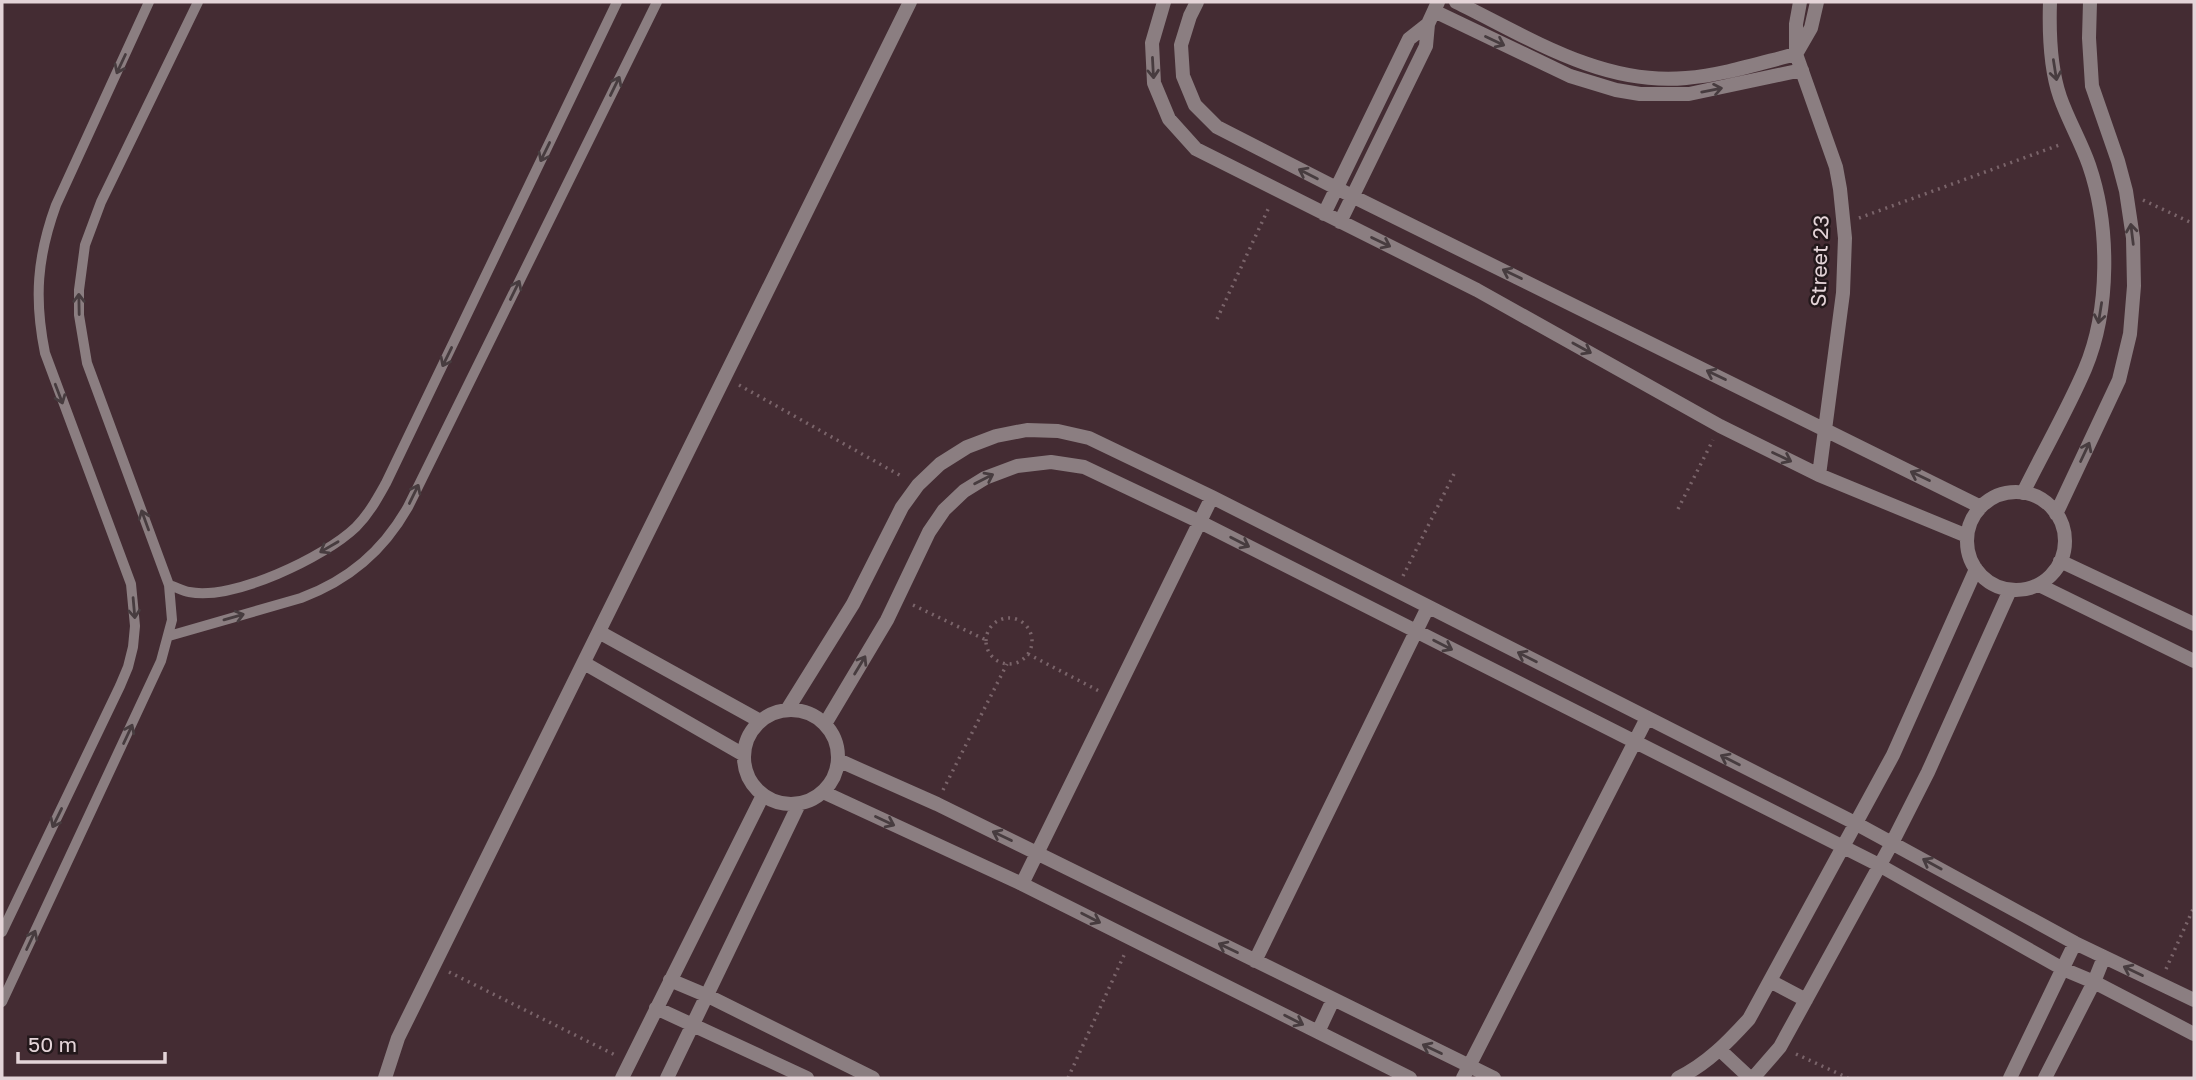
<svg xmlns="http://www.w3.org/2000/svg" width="2196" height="1080" font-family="'Golos Text',sans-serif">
	<rect width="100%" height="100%" fill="#442c33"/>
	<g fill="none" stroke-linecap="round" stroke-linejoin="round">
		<path stroke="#7a646a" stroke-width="3.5" stroke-dasharray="2 5" stroke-linecap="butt" d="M2143 200 2194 224
			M1859 218 2062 144
			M1217 319 1270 205
			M739 385 903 477
			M1678 509 1713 440
			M1403 576 1454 474
			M913 605 986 640
			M986 641a23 23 0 1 1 46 0a23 23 0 1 1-46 0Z
			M1028 654 1099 691
			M943 790 1007 664
			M2166 969 2194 907
			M449 972 617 1056
			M1796 1054 1848 1078
			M1068 1078 1125 953"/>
		<path stroke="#8b7e81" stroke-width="10" d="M169 585C176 587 183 591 189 592 233 601 325 557 356 527 369 514 377 499 386 483L617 2
			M169 636 301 598C349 580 383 551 408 507L657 2
			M2 932 120 686 128 667 133 647 135 626 131 584 45 353C34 299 37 257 56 205L149 2
			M2 1002 161 661 172 620 169 585 87 363 79 315V290L85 245 101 202 198 2"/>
		<path stroke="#8b7e81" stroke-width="14" d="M1164 2 1152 43 1154 83 1169 119 1196 149 1477 290 1720 426 1819 475 1967 536
			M1197 2 1190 16 1181 45 1183 76 1195 105 1217 127 1352 196 1981 507
			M1456 2C1528 37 1602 86 1686 78 1723 75 1760 63 1796 54L1811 28 1817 2
			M1800 2 1796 24V54L1836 167 1840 189 1845 238 1843 293 1819 475
			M1434 11 1570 76 1616 90 1640 94H1689L1802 70
			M1324 214 1409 39 1428 24
			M1340 222 1426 46 1428 24 1438 2
			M1967 541a49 49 0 1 1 98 0a49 49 0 1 1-98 0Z
			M2023 493C2043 452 2067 411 2085 369 2110 310 2110 226 2089 165 2081 142 2068 120 2060 97 2050 68 2049 32 2050 2
			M2056 514 2119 380 2130 334 2134 286 2133 238 2126 191 2118 161 2092 86 2089 38 2090 2
			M2060 561 2194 624
			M2039 585 2194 661
			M599 632 760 721
			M584 663 744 755
			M744 757a47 47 0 1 1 94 0a47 47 0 1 1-94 0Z
			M787 710 853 604 902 507 918 485 940 464 967 447 996 436 1027 430 1058 431 1089 438 1212 497 1855 823 2075 943 2194 1000
			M825 724 887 620 929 532 944 510 964 491 985 478 1017 466 1051 462 1084 467 1200 522 1879 865 2063 969 2094 982 2194 1034
			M838 760 937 804 1494 1078
			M823 792 1022 884 1410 1078
			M1022 884 1212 497
			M1255 961 1428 607
			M670 980 708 996 873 1078
			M1770 981 1806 1000
			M656 1008 807 1078
			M1318 1032 1333 1000
			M1720 1050 1750 1078
			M385 1078 398 1038 910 2
			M622 1078 763 795
			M667 1078 799 804
			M1463 1078 1647 718
			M1678 1078C1707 1064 1728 1042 1749 1019L1893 755 1976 569
			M1753 1078 1780 1047 1892 843 1928 772 2010 590
			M2010 1078 2075 943
			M2045 1078 2094 982 2104 957"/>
	</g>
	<defs><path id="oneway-shaft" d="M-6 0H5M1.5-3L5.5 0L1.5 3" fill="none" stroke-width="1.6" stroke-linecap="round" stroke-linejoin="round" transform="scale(1.75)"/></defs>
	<g stroke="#473c3f">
		<use href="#oneway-shaft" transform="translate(1495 41) rotate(25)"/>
		<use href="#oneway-shaft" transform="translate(121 64) rotate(115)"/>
		<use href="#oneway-shaft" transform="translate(1153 68) rotate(87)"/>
		<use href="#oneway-shaft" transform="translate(2055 70) rotate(81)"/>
		<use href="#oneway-shaft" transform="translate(615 86) rotate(-64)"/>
		<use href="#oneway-shaft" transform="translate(1712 90) rotate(-11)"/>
		<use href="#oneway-shaft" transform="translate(545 152) rotate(116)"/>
		<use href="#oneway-shaft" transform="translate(1308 174) rotate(-153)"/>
		<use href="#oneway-shaft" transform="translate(2132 234) rotate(-97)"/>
		<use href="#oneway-shaft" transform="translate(1381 242) rotate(26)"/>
		<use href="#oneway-shaft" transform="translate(1512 274) rotate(-154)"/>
		<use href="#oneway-shaft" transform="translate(515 290) rotate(-64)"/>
		<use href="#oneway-shaft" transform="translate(79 304) rotate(-91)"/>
		<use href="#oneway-shaft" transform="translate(2100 313) rotate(99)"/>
		<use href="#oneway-shaft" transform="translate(1582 348) rotate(29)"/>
		<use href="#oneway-shaft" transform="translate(447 357) rotate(116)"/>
		<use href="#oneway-shaft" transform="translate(1716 375) rotate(-154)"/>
		<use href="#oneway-shaft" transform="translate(59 394) rotate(69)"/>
		<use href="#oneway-shaft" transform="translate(2085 452) rotate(-65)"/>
		<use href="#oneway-shaft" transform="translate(1782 457) rotate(26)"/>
		<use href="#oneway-shaft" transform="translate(1920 476) rotate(-154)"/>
		<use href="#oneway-shaft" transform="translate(984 479) rotate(-27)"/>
		<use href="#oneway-shaft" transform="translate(414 494) rotate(-64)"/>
		<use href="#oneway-shaft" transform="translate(145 520) rotate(-110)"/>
		<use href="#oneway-shaft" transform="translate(1240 542) rotate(27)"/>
		<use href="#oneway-shaft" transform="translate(329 547) rotate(150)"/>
		<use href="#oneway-shaft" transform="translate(134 608) rotate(85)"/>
		<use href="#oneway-shaft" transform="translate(234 617) rotate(-16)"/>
		<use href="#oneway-shaft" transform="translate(1443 645) rotate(27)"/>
		<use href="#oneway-shaft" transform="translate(1527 657) rotate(-153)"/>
		<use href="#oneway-shaft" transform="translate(860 665) rotate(-59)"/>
		<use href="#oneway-shaft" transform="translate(128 734) rotate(-65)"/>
		<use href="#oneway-shaft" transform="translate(1730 760) rotate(-153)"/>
		<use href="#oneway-shaft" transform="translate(57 818) rotate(116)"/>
		<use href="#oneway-shaft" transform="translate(885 821) rotate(25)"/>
		<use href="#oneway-shaft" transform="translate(1002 836) rotate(-154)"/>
		<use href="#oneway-shaft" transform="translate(1932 864) rotate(-151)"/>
		<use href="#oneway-shaft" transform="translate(1091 918) rotate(27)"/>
		<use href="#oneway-shaft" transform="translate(31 940) rotate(-65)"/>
		<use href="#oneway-shaft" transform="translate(1228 948) rotate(-154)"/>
		<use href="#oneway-shaft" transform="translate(2133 971) rotate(-154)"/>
		<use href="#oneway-shaft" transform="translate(1294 1020) rotate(27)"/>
		<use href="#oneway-shaft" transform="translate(1432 1049) rotate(-154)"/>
	</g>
	<g text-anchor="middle" stroke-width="5" stroke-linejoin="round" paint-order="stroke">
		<g font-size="21" fill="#e4d4d8" stroke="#23181b">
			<text transform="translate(1820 261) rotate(-88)" y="7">Street 23</text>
		</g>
	</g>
	<rect width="2196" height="1080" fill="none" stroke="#e4d4d8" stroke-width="7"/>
	<path d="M18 1052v10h147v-10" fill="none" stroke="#e4d4d8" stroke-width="3.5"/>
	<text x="28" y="1052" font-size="21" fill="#e4d4d8" stroke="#23181b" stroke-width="5" paint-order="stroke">50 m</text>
</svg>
